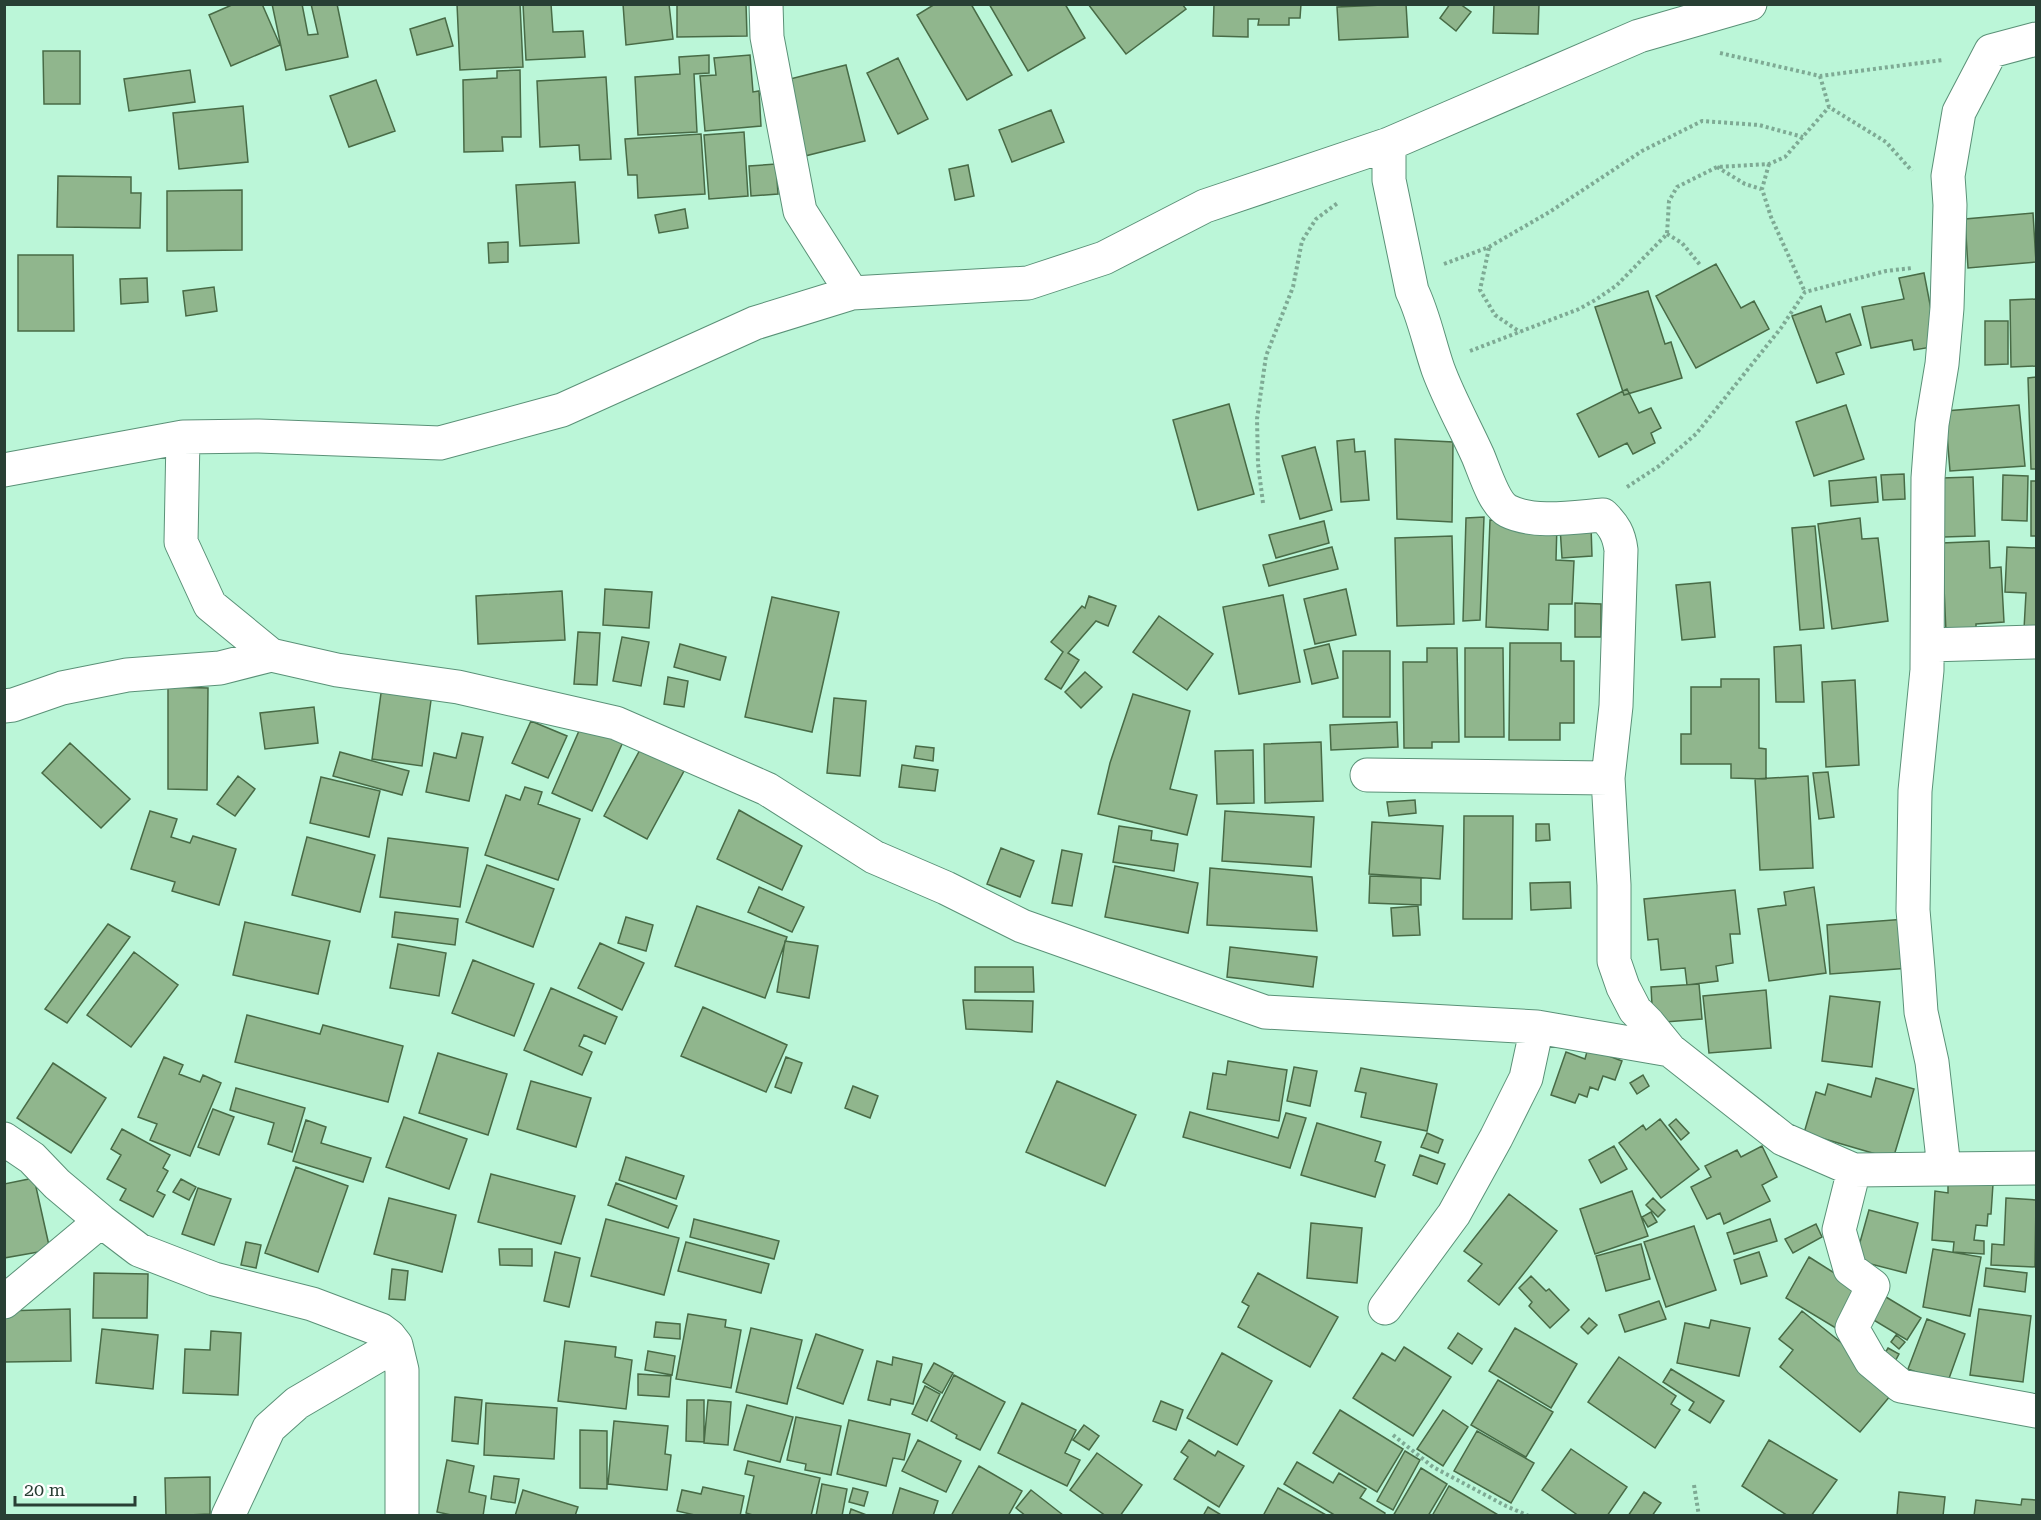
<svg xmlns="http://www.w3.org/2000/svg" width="2041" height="1520" font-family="'Roboto Serif',serif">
	<rect width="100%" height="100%" fill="#bbf6d8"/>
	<path fill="#90b68d" stroke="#486b46" stroke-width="1.5" d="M234 4H262L280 45 231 66 209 15Z
		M272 4H302L308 35 318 34 311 4H337L348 57 286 70Z
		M457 4H520L523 67 460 70Z
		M523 4H551L553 32 583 31 585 57 526 60Z
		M623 4H669L673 39 626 45Z
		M677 4H746L747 36 677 37Z
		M935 4H971L1012 75 967 100 917 15Z
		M989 4H1065L1085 38 1028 71Z
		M1088 4H1182L1186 9 1126 54Z
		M1214 4H1301L1300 18H1289V25H1258L1259 19H1248V37L1213 36Z
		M1406 4 1408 37 1339 40 1337 7Z
		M1450 4H1460L1471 12 1456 31 1440 18Z
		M1494 4H1539L1538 34 1493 33Z
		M445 18 453 46 417 55 410 29Z
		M43 51H80V104H44Z
		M709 55V73L694 74 697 132 638 135 635 77 680 74 679 57Z
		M750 55 753 92 759 91 761 126 705 131 700 76 716 75 714 58Z
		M898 58 928 119 898 134 867 73Z
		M846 65 865 141 805 156 786 80Z
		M190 70 195 102 129 111 124 79Z
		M520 70 521 137H502L503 151 464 152 463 80 497 78V71Z
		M606 77 611 159 580 160 579 145 540 147 537 81Z
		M376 80 395 131 349 147 330 96Z
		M243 106 248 162 179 169 173 113Z
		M1051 110 1064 142 1012 162 999 130Z
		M744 132 748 196 709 199 704 135Z
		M701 134 705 194 638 198 637 175H628L625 139Z
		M776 164 778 194 751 196 749 166Z
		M968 165 974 196 955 200 949 169Z
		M58 176 131 177V193H141L140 228 57 227Z
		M575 182 579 243 520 246 516 185Z
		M242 190V250L167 251V191Z
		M685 209 688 228 659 233 655 215Z
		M2033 213 2036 262 1968 268 1965 219Z
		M508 242V262L489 263 488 243Z
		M18 255H73L74 331H18Z
		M1716 264 1741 308 1754 301 1769 329 1696 368 1656 296Z
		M1924 273 1938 346 1914 350 1912 340 1871 348 1862 307 1904 299 1899 278Z
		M147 278 148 302 121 304 120 279Z
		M214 287 217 311 186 316 183 291Z
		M1648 291 1665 344 1671 342 1682 378 1624 395 1595 307Z
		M2036 299V366L2011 367 2010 300Z
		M1821 306 1826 322 1850 314 1861 345 1836 353 1844 374 1817 383 1792 316Z
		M1985 321H2008V364L1985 365Z
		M2036 377V469H2031L2028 378Z
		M1627 389 1639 413 1651 408 1661 428 1651 433 1655 443 1633 454 1627 443 1599 457 1577 414Z
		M1229 404 1254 494 1198 510 1173 420Z
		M1846 405 1864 459 1814 476 1796 422Z
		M2019 405 2025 466 1950 471 1945 411Z
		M1354 439 1355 452 1365 451 1369 500 1341 502 1337 441Z
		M1395 439 1453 442 1452 522 1397 519Z
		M1315 447 1332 510 1300 519 1282 456Z
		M1904 474 1905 499 1883 500 1881 475Z
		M2003 475 2028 476 2027 521 2002 520Z
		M1876 477 1878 502 1831 506 1829 481Z
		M1973 477 1975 536 1944 537 1942 478Z
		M2031 481H2036V536H2031Z
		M1484 517 1480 620 1463 621 1466 518Z
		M1860 518 1862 539 1878 538 1888 621 1832 629 1818 524Z
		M1490 520 1557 524 1556 560 1574 561 1572 604H1549L1548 630 1486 627Z
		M1324 521 1329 543 1276 558 1269 535Z
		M1591 526 1592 556 1562 558 1560 527Z
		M1815 526 1824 628 1800 630 1792 528Z
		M1452 536 1454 624 1397 626 1395 538Z
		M1989 541 1990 568 2001 567 2004 622 1976 624V631L1946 632 1942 543Z
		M1332 547 1338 569 1269 586 1263 565Z
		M2007 547 2036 548V630L2024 629 2026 593 2005 592Z
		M1710 582 1715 637 1682 640 1676 585Z
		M605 589 652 592 649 628 603 625Z
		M1346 589 1356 635 1315 644 1304 599Z
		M562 591 565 640 478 644 476 596Z
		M1283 595 1300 682 1239 694 1223 607Z
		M1089 596 1116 606 1108 626 1096 621 1068 653 1079 660 1061 689 1045 679 1063 652 1051 642 1082 606 1085 608Z
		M772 597 839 612 812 732 745 717Z
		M1575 603 1601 604V637H1575Z
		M1159 616 1213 654 1187 690 1133 652Z
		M578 632 600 633 597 685 574 684Z
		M622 637 649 642 641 686 613 681Z
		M1510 643H1561V661H1574V723H1560V740H1509Z
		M680 644 726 657 720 680 674 667Z
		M1329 644 1338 678 1312 684 1304 650Z
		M1801 645 1804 702H1776L1774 647Z
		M1427 648H1457L1459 742H1432V748H1404L1403 662H1427Z
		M1465 648H1503L1504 737H1465Z
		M1343 651H1390V717H1343Z
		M1085 672 1102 687 1081 708 1065 692Z
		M668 677 688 681 684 707 664 704Z
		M1721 679H1759V748L1766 749V779L1731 778V764H1681V734H1691V687H1721Z
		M1855 680 1859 765 1826 767 1822 682Z
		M382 686 432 693 422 766 372 759Z
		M168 687 208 688 207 790 168 789Z
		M1133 694 1190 711 1170 789 1197 795 1187 835 1098 814 1110 763Z
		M834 698 866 701 860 776 827 773Z
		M314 707 318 743 265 749 260 713Z
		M531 721 567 736 548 778 512 763Z
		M1397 722 1398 747 1331 750 1330 725Z
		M582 724 623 742 592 811 552 793Z
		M462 733 483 737 469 801 426 792 434 753 456 758Z
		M1321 742 1323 801 1265 803 1264 744Z
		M70 743 130 799 101 828 42 773Z
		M916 746 934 748 933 761 914 758Z
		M641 748 684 771 647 839 604 816Z
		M1253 750 1254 803 1217 804 1215 751Z
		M340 752 409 771 402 795 333 776Z
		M902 765 938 770 935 791 899 787Z
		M1828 772 1834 817 1819 819 1813 773Z
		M238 776 255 789 235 816 217 804Z
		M1808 776 1813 868 1760 870 1755 779Z
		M321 777 380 791 369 837 310 823Z
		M525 787 542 792 538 804 580 819 558 880 485 855 506 795 520 800Z
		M1415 800 1416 813 1389 816 1387 802Z
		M739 810 802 846 782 890 717 859Z
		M150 811 177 819 171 837 190 843 193 836 236 849 219 905 172 891 175 882 131 869Z
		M1225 811 1314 817 1311 867 1222 861Z
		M1464 816H1513L1512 919H1463Z
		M1372 822 1443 826 1440 879 1369 874Z
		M1536 824H1549L1550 840 1536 841Z
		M1119 826 1152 831 1151 840 1178 844 1174 871 1113 862Z
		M307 837 375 855 360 912 292 895Z
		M388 838 468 848 460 907 380 897Z
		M1001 848 1034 861 1020 897 987 884Z
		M1062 850 1082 854 1072 906 1052 903Z
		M487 865 554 889 533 947 466 922Z
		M1115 866 1198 883 1188 933 1105 917Z
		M1210 868 1312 877 1317 931 1207 925Z
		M1370 876 1421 878V905L1369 903Z
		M1570 882 1571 908 1531 910 1530 883Z
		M759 887 804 907 792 932 748 912Z
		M1814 887 1826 973 1769 981 1758 909 1786 905 1784 892Z
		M1735 890 1740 934H1730L1733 963 1716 966 1718 981 1687 985 1685 968 1661 970 1658 939 1648 940 1644 899Z
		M697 906 787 937 765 998 675 966Z
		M1418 906 1420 935 1393 936 1391 908Z
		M395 912 458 919 455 945 392 937Z
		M626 917 653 925 646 951 618 943Z
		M1906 919 1910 968 1830 974 1827 925Z
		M245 922 330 941 318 994 233 975Z
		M108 924 130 937 67 1023 45 1009Z
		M785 941 818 946 809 998 777 992Z
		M600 943 644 963 622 1010 578 988Z
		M398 944 446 953 439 996 390 988Z
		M1230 947 1317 957 1313 987 1227 977Z
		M134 952 178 985 131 1047 87 1015Z
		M473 960 534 984 514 1036 452 1013Z
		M975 967H1033L1034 992H975Z
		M1699 984 1702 1019 1653 1023 1651 987Z
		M551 988 617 1017 605 1044 584 1035 579 1046 592 1052 582 1075 524 1050Z
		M1766 990 1771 1048 1709 1053 1703 996Z
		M1830 996 1880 1002 1872 1067 1822 1061Z
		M963 1000 1033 1001 1032 1032 966 1029Z
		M703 1007 787 1045 766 1092 681 1056Z
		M247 1015 320 1034 323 1025 403 1046 388 1102 235 1062Z
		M1588 1048 1622 1061 1615 1080 1603 1076 1598 1090 1590 1087 1587 1097 1579 1094 1575 1103 1551 1095 1566 1052 1585 1059Z
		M438 1053 507 1074 488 1135 419 1113Z
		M164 1057 183 1065 179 1074 200 1082 203 1075 221 1083 190 1156 150 1140 157 1124 138 1117Z
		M786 1057 802 1063 791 1093 775 1087Z
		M1228 1061 1287 1070 1279 1121 1207 1109 1213 1073 1226 1075Z
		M53 1063 106 1098 71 1153 17 1118Z
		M1294 1067 1317 1071 1310 1106 1287 1101Z
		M1361 1068 1437 1084 1427 1131 1361 1117 1366 1093 1355 1091Z
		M1643 1075 1649 1086 1637 1094 1630 1083Z
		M1876 1078 1914 1089 1893 1159 1804 1133 1816 1092 1825 1095 1828 1084 1871 1097Z
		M531 1081 591 1098 576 1147 517 1129Z
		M1057 1081 1136 1115 1105 1186 1026 1152Z
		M853 1086 878 1096 870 1118 845 1108Z
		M236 1088 305 1108 292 1152 268 1144 274 1123 230 1110Z
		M213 1109 234 1117 219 1155 198 1147Z
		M1190 1112 1278 1138 1286 1113 1306 1118 1290 1168 1183 1137Z
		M404 1117 467 1139 449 1189 386 1167Z
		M1660 1119 1699 1169 1661 1198 1619 1143 1643 1125 1646 1130Z
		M1676 1119 1689 1133 1681 1140 1669 1125Z
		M306 1120 326 1127 321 1143 371 1158 363 1182 293 1161Z
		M1317 1123 1381 1142 1375 1161 1385 1165 1375 1197 1301 1175Z
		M122 1129 170 1155 163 1168 168 1171 157 1191 165 1195 153 1217 120 1200 126 1189 107 1179 121 1155 111 1149Z
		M1427 1133 1443 1140 1438 1153 1421 1147Z
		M1614 1146 1627 1169 1601 1183 1589 1160Z
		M1762 1146 1777 1177 1762 1185 1770 1201 1724 1224 1720 1213 1707 1219 1691 1187 1711 1177 1705 1166 1737 1150 1741 1157Z
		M1420 1155 1445 1164 1437 1184 1413 1175Z
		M626 1157 684 1176 676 1199 619 1180Z
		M296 1167 348 1186 318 1272 265 1253Z
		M491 1174 575 1196 561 1244 478 1222Z
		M34 1178 50 1250 4 1258V1184Z
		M181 1179 196 1187 189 1200 173 1192Z
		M1948 1182 1993 1184 1991 1214H1988L1987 1226 1976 1225 1974 1240 1984 1241V1254L1953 1252 1954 1242 1932 1240 1935 1191 1948 1193Z
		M616 1183 677 1206 668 1228 608 1205Z
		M198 1188 231 1199 214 1245 182 1234Z
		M1632 1191 1648 1236 1595 1254 1580 1209Z
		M1509 1194 1557 1231 1499 1305 1468 1281 1482 1264 1464 1251Z
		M389 1198 456 1215 442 1272 374 1254Z
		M1653 1198 1665 1210 1658 1217 1646 1205Z
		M2006 1198 2036 1200 2035 1267 1991 1265 1992 1244 2004 1245Z
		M1869 1210 1918 1223 1906 1273 1855 1260Z
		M1651 1212 1657 1222 1648 1227 1642 1217Z
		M606 1219 679 1238 664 1295 591 1276Z
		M694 1219 779 1241 774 1259 690 1237Z
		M1770 1219 1777 1241 1734 1254 1727 1233Z
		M1311 1223 1362 1228 1357 1283 1307 1278Z
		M1816 1224 1822 1237 1793 1253 1785 1239Z
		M1694 1226 1716 1290 1666 1307 1644 1242Z
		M246 1242 261 1245 256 1268 241 1265Z
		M686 1242 769 1264 761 1293 678 1271Z
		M1641 1244 1650 1279 1606 1291 1596 1256Z
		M499 1249H532V1266L500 1265Z
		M1933 1249 1981 1257 1970 1316 1923 1307Z
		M555 1252 580 1258 569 1307 544 1301Z
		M1759 1252 1767 1276 1741 1284 1734 1260Z
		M1809 1257 1866 1293 1839 1330 1786 1298Z
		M1986 1268 2027 1273 2025 1292 1984 1286Z
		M392 1269 408 1271 405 1300 389 1299Z
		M94 1273 148 1274 147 1318H93Z
		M1258 1273 1338 1317 1310 1367 1238 1327 1249 1306 1242 1302Z
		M1531 1276 1546 1291 1549 1289 1569 1310 1550 1328 1529 1306 1532 1302 1519 1288Z
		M1881 1294 1921 1318 1907 1340 1867 1316Z
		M1659 1301 1666 1319 1625 1332 1619 1315Z
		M70 1309 71 1361 4 1362V1311Z
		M1979 1309 2031 1316 2023 1382 1970 1375Z
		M1802 1311 1880 1374 1891 1395 1860 1432 1780 1367 1793 1350 1779 1339Z
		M688 1314 726 1320 725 1327 741 1330 731 1388 676 1379Z
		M1589 1318 1597 1325 1588 1334 1581 1327Z
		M1927 1319 1965 1334 1947 1384 1908 1369Z
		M1711 1320 1750 1328 1739 1376 1677 1363 1685 1323 1709 1328Z
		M656 1322 680 1324V1339L654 1337Z
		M751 1328 802 1340 787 1404 736 1392Z
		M1515 1328 1577 1364 1551 1408 1489 1371Z
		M102 1329 158 1335 153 1389 96 1383Z
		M211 1331 241 1333 238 1395 183 1393 185 1349 210 1350Z
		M1458 1333 1482 1349 1472 1364 1448 1348Z
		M816 1334 863 1350 843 1404 797 1388Z
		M1896 1335 1905 1342 1899 1349 1891 1342Z
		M565 1341 616 1347 615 1357 632 1360 626 1409 558 1401Z
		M1404 1347 1451 1377 1413 1436 1353 1398 1382 1353 1395 1361Z
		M1888 1348 1899 1354 1892 1367 1881 1360Z
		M648 1351 675 1356 672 1375 645 1370Z
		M1222 1353 1272 1381 1237 1445 1187 1418Z
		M893 1357 922 1364 913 1404 891 1399 890 1405 868 1400 877 1361 892 1365Z
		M1619 1357 1676 1396 1671 1404 1680 1410 1655 1448 1588 1402Z
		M934 1363 953 1373 942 1393 923 1382Z
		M1671 1369 1724 1401 1710 1423 1689 1410 1694 1402 1663 1382Z
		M638 1374 671 1376 669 1397 638 1395Z
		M954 1375 1005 1402 980 1450 956 1438 957 1435 931 1421Z
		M1498 1380 1553 1412 1526 1457 1471 1425Z
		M925 1386 940 1394 927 1421 912 1414Z
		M455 1397 482 1400 478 1444 452 1441Z
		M687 1400H704V1442L686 1441Z
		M708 1400 731 1402 728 1445 704 1443Z
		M1161 1401 1183 1410 1176 1430 1153 1421Z
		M486 1403 557 1408 554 1459 484 1455Z
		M1022 1403 1076 1430 1065 1453 1080 1460 1067 1486 998 1453Z
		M747 1405 793 1417 780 1462 734 1450Z
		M1340 1410 1403 1449 1377 1492 1313 1453Z
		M1443 1410 1468 1427 1443 1466 1417 1449Z
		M796 1417 841 1426 831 1475 805 1470 806 1464 787 1460Z
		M849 1420 910 1434 904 1460 893 1458 886 1486 837 1474Z
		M614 1421 668 1426 665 1454 671 1455 667 1490 608 1484Z
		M1084 1425 1099 1436 1089 1450 1073 1440Z
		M580 1430 607 1431V1489L580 1488Z
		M1477 1431 1534 1463 1511 1503 1454 1471Z
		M918 1440 961 1461 946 1492 902 1471Z
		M1189 1440 1215 1456 1218 1451 1244 1466 1219 1507 1174 1479 1188 1457 1181 1452Z
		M1769 1440 1837 1480 1811 1516H1788L1742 1486Z
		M1571 1449 1627 1487 1607 1516H1579L1542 1490Z
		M1405 1451 1420 1460 1393 1510 1377 1501Z
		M1097 1453 1142 1485 1120 1516H1106L1070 1490Z
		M447 1460 474 1466 469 1492 486 1496 483 1516H456L437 1512Z
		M748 1461 820 1478 811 1516H756L746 1513 754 1476 745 1474Z
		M1297 1462 1333 1483 1339 1473 1366 1489 1360 1498 1385 1513 1384 1516H1336L1284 1484Z
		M979 1466 1022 1491 1008 1516H951Z
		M1421 1468 1447 1484 1428 1516H1393Z
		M494 1476 519 1479 515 1503 491 1499Z
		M210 1477V1514L166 1516 165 1478Z
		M822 1484 847 1489 842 1516H816Z
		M1449 1486 1500 1516H1432Z
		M703 1487 744 1496 740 1516H699L677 1511 682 1490 701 1494Z
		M853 1488 868 1492 864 1506 849 1502Z
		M900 1488 938 1501 933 1516H892Z
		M1278 1488 1328 1516H1263Z
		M523 1490 578 1507 575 1516H515Z
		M1031 1490 1063 1515V1516H1026L1016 1508Z
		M1644 1492 1661 1503 1652 1516H1628Z
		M1899 1492 1945 1497 1943 1516H1897Z
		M2022 1499 2036 1500V1516H1974L1976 1500 2021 1505Z
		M1208 1507 1223 1516H1203Z
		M851 1509 869 1516H849Z"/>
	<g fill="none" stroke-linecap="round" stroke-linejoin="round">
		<defs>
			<path id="street" d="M766 4 767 37 800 211 852 293
				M1389 144V180L1412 291C1424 316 1429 343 1438 369 1449 399 1465 427 1478 456 1484 470 1494 504 1508 511 1534 524 1575 517 1603 515 1614 526 1619 534 1621 550L1616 706 1608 778 1614 885V961L1623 987 1635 1010 1648 1023 1670 1050
				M183 437 181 542 210 605 271 655 337 670 458 687 616 723 767 789 874 857 946 888 1022 926 1265 1012 1537 1027 1670 1050 1783 1139 1854 1170 2036 1168
				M4 470 183 437 259 436 440 443 562 410 755 323 852 293 1028 283 1104 258 1205 206 1389 144 1639 36 1750 4
				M1929 645 2036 642
				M4 706 13 705 62 688 127 675 220 668 271 655
				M1367 775 1608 778
				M4 1139 32 1158 57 1184 101 1221 139 1250 214 1279 312 1304 381 1330 389 1336 396 1345 402 1370V1516
				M1944 1168 1932 1062 1921 1012 1918 969 1913 910 1915 791 1927 670 1928 478 1932 424 1942 364 1947 308 1950 205 1948 176 1959 112 1991 51 2036 39
				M1854 1170 1839 1230 1850 1269 1873 1286 1852 1328 1871 1361 1901 1386 2036 1411
				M4 1302 101 1221
				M1385 1308 1454 1214 1496 1138 1526 1078 1537 1027
				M228 1516 269 1428 297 1403 396 1345"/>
		</defs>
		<use href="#street" stroke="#5a9177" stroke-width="35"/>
		<path stroke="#7eaa94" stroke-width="4" stroke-dasharray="3 3" stroke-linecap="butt" d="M1720 53 1820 76 1943 60
			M1820 76 1829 107 1886 142 1912 171
			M1769 164 1762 189 1771 217 1805 292
			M1717 167 1745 184 1761 189
			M1667 234 1682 243 1701 266
			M1489 248 1480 290 1495 315 1520 332
			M1444 264 1489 247 1551 211 1642 151 1702 121 1759 125 1803 137
			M1470 351 1579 309 1597 299 1617 285 1667 234 1669 201 1677 187 1717 167 1769 164 1785 157 1829 107
			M1627 487 1659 466 1696 434 1781 328 1805 292 1886 271 1912 268
			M1263 503 1258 464 1257 419 1266 356 1293 287 1302 241 1316 219 1339 202
			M1393 1435 1433 1467 1506 1506 1529 1516
			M1694 1485 1699 1516"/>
		<use href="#street" stroke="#fff" stroke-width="33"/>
	</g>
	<rect width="2041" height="1520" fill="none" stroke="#283f34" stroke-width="12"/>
	<path d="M15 1496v9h120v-9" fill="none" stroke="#283f34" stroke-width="3"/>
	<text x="24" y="1496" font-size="18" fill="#283f34" stroke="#ffffff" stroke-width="4.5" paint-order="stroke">20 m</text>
</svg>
